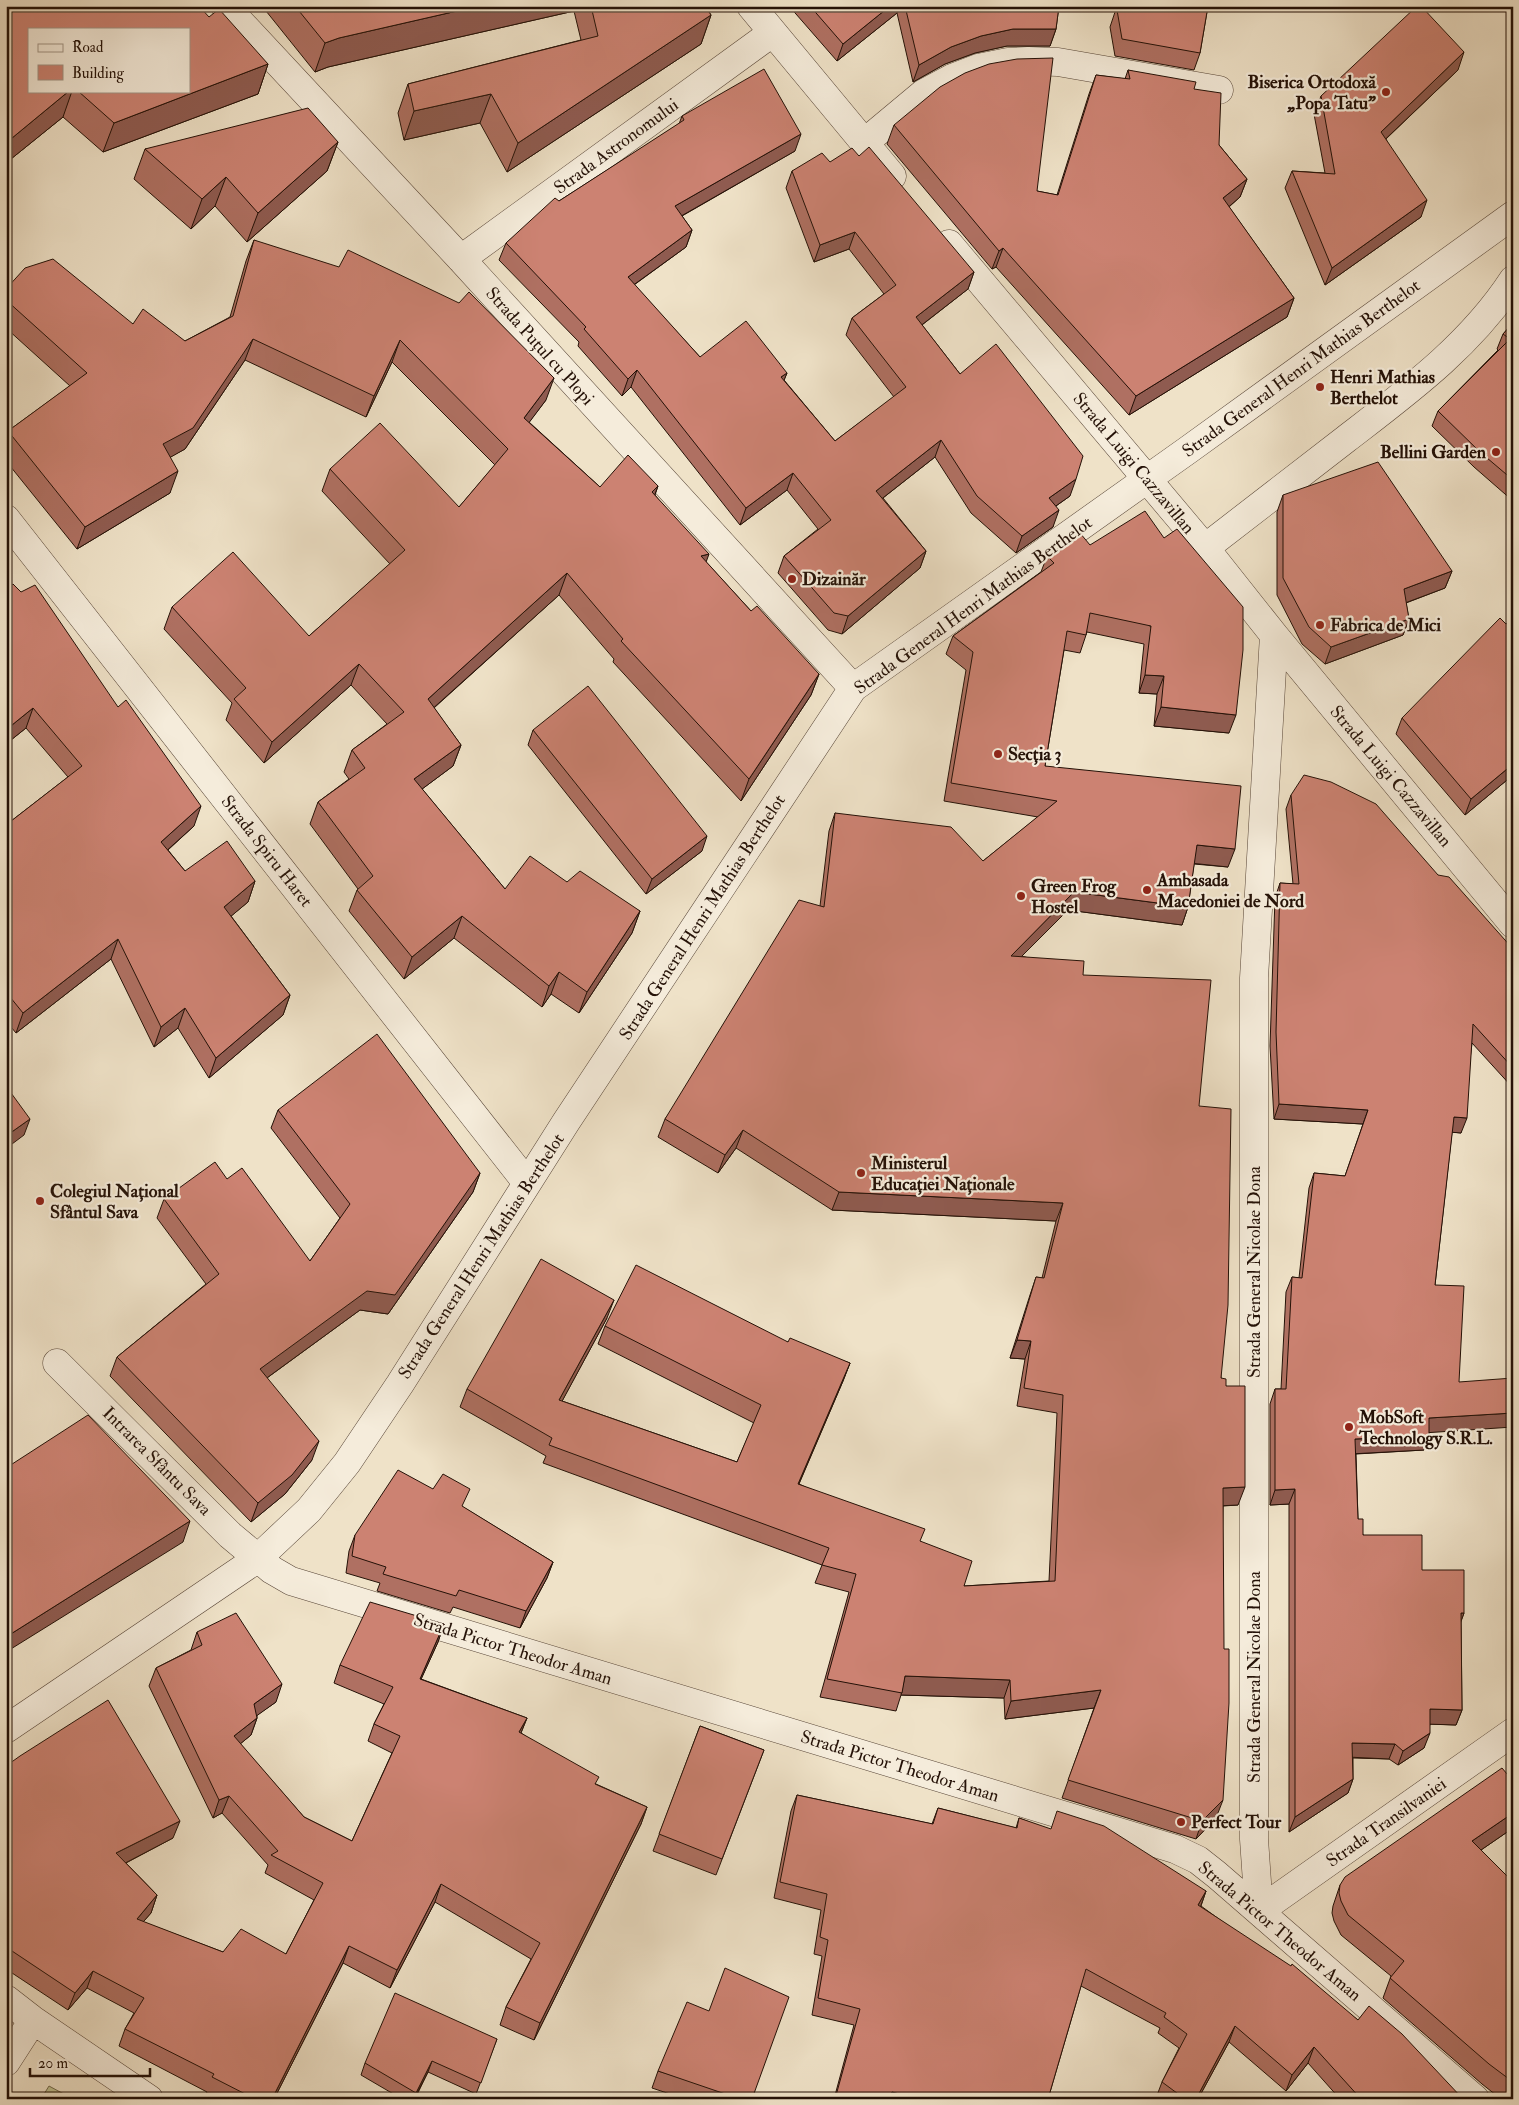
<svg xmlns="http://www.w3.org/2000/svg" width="1519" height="2105" font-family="'IM FELL Double Pica',serif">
	<rect width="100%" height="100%" fill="#efe2c8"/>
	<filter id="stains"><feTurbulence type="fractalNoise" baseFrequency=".004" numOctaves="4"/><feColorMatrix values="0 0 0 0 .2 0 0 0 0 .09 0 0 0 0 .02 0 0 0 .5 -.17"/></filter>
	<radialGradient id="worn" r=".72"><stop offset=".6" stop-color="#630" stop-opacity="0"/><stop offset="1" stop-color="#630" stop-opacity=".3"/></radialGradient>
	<path fill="#c0c191" stroke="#72694c" d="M49 2086 73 2099H41Z"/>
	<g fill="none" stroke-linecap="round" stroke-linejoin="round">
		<defs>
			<path id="minor" d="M225 6 461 259 853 688
				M751 6 892 176
				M864 143 924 93 952 78 978 68 1008 62 1028 61 1058 62 1219 90
				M949 244 1205 548 1274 635 1513 924
				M461 259 772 33
				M6 519 527 1183
				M1205 548C1252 512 1299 475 1346 439 1407 392 1470 346 1513 280
				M57 1363 230 1535 272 1570 291 1581 1175 1849 1198 1860 1217 1875 1475 2099
				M6 1729 257 1559 309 1510 347 1463 400 1384 566 1122 853 688 1188 450 1513 215
				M1259 1911 1254 1839V978L1274 635
				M1259 1911 1513 1732
				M6 1999 33 2020 149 2099
				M6 2062 33 2020"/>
		</defs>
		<use href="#minor" stroke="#574537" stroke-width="29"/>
		<use href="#minor" stroke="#f5ecdb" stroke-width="28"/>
	</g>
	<path fill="#af7062" stroke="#241107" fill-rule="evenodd" d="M6 6 209 17 268 64 258 94 103 152 63 117 6 163ZM189 29V91H29Z
		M262 6H705L711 15 701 44 507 172 480 123 404 140 398 113 408 84 581 40 574 11 328 67 315 72Z
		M789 6H1059L1056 29 1050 46H1007L975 53 945 64 913 82 897 13 837 61Z
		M1117 6H1208L1200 53 1194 70 1115 56 1110 27Z
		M1128 70 1194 89 1219 145 1247 179 1240 197 1229 207 1294 298 1287 317 1129 415 996 267 992 269 887 144 894 125 1037 191 1057 195 1089 94 1096 75 1125 79Z
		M1458 70 1386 139 1421 217 1325 285 1285 188 1292 171 1325 173 1314 114 1321 96Z
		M682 116 795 151 682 216 692 230 686 247 634 285 700 357 787 373 784 380 835 441 894 397 846 335 852 318 884 294 849 249 814 262 786 188 792 171 859 156 974 272 968 289 922 325 960 374 1070 496 1056 506 1053 527 1016 553 971 513 935 457 883 498 926 551 920 568 842 634 828 630 778 573 784 556 818 529 787 490 740 525 631 387 622 396 578 346 579 342 499 260 506 243 559 201 679 124Z
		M338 142 327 171 247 242 215 206 191 229 134 179 145 149Z
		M254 240 546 400 529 422 600 487 658 486 655 495 706 562 751 611 819 674 811 695 741 801 613 662 614 659 559 595 434 708 461 745 453 766 422 789 505 889 567 882 640 911 632 933 579 1013 551 994 542 1007 454 938 404 979 349 911 357 890 358 889 310 824 318 802 349 779 344 772 352 750 387 724 351 685 264 763 226 720 232 703 164 629 172 607 309 636 390 564 322 491 330 469 459 507 495 465 392 362 366 417 245 360 185 449 170 457V493L77 549 6 461V435L8 431 70 386 6 328V289L133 324 185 341 230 317 246 261Z
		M1513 323V501L1474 467 1432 426 1438 411 1498 350 1497 349 1503 334Z
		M1283 495 1452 571 1445 588 1406 603 1409 619 1403 635 1325 664 1302 644 1277 595V512Z
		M1090 545 1229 733 1154 726 1157 694 1139 693 1144 644 1087 632 1080 653 1064 650 1045 766 1228 867 1194 864 1188 907 1182 925 1068 910 1022 956 1083 975 1199 1106 1221 1378 1226 1386 1238 1505 1223 1506 1216 1818 1196 1839 1062 1798 1094 1708 1005 1719 1004 1698 901 1695 896 1711 820 1697 849 1592 815 1583 822 1565 543 1463 546 1456 460 1407 467 1389 607 1318 562 1401 737 1462 754 1423 598 1344 605 1326 788 1342 850 1363 843 1381 799 1484 920 1541 964 1586 1049 1581 1057 1413 1017 1406 1025 1359 1010 1358 1030 1295 1036 1277 1042 1278 1056 1221 832 1210 736 1148 718 1173 658 1137 665 1119 820 906 829 831 835 813 983 861 1038 817 944 801 966 670 946 654 953 636 1041 572 1047 556Z
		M6 589 194 826 168 850 185 871 255 881 248 902 231 916 290 995 283 1015 209 1078 178 1028 154 1047 111 959 16 1033 6 1021V825L68 777 26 728 6 744Z
		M1513 619V775L1465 815 1396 734 1402 718 1506 624Z
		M533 730 702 851 646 894 528 745Z
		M1291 795 1438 875 1513 949V1088L1472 1043 1461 1133 1452 1132 1435 1285 1429 1436 1424 1450 1356 1454 1358 1519 1363 1535 1422 1570 1464 1613 1461 1621 1462 1710 1456 1725 1430 1724 1424 1748 1398 1765 1389 1759 1353 1758V1779L1348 1793 1289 1832V1504L1270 1505V1404L1275 1389H1281L1286 1292 1292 1277 1299 1278 1309 1188 1314 1173 1345 1176 1363 1124 1274 1119 1270 1046 1275 898 1280 883 1293 884 1286 809Z
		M278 1110 480 1173 473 1192 388 1314 360 1310 267 1378 312 1460 285 1494 251 1522 110 1376 117 1357 206 1284 157 1218 164 1199 227 1179 310 1261 340 1218 271 1128Z
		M463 1507 553 1562 547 1578 520 1628 453 1607 450 1613 377 1591 380 1583 346 1573 349 1551 355 1535Z
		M444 1624 438 1642 421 1679 527 1718 521 1733 596 1784 647 1807 641 1824 534 2040 500 2025 506 2007 531 1959 435 1902 390 1988 343 1963 274 2099H215L206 2094 207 2092 119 2046 125 2029 134 2013 87 1988 68 2010 6 1969V1766L173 1838 126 1863 157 1895 151 1913 143 1922 223 1952 286 1954 314 1900 265 1873 268 1865 222 1813 213 1818 149 1686 156 1668 191 1650 197 1632 276 1702 257 1715V1718L251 1735 240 1744 304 1817 352 1841 392 1753 368 1741 374 1724 384 1704 334 1683 340 1665Z
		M700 1726 764 1750 716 1875 653 1851Z
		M1513 1781V1828L1481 1850 1513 1882V2099H1501L1482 2084 1383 1998 1391 1976 1341 1935 1334 1921 1332 1913 1333 1906 1340 1885Z
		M797 1795 932 1824 938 1808 1016 1828 1019 1818 1206 1891 1201 1906 1358 2020 1463 2099H1340L1308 2063 1286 2091 1229 2042 1198 2099H1157L1156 2098 1162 2082 1179 2048 1158 2033 1160 2028 1081 1986 1048 2099H834L854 2025 812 2015 822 1956 814 1954 821 1910 774 1898 791 1811Z
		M497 2039 476 2094 428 2072 415 2099H402L361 2075 365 2063Z
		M658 2071 752 2099H685L652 2088Z"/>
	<path fill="#8f5b50" stroke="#241107" d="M479 6H576L574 11 328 67 315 72 325 43 339 38Z
		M890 6H899L897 13 837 61 843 44Z
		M711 15 701 44 507 172 518 143Z
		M1013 29H1056L1050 46H1007L975 53 945 64 913 82 919 65 951 47 981 36Z
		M1464 52 1458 70 1374 150 1381 132Z
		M268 64 258 94 103 152 114 123Z
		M69 91H72L63 117 6 163V143Z
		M491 94 480 123 404 140 414 111Z
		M801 134 795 151 669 223 675 206Z
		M338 142 327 171 247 242 258 213Z
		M226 177 215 206 191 229 202 199Z
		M1247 179 1240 197 1217 217 1223 198Z
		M1427 200 1421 217 1325 285 1332 268Z
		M692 230 686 247 621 294 628 277Z
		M855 232 849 249 814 262 820 245Z
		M1003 248 996 267 992 269 999 251Z
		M974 272 968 289 910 334 916 317Z
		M1294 298 1287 317 1129 415 1136 396Z
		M253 339 245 360 185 449 155 466 163 444Z
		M400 340 392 362 366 417 374 396Z
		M637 370 631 387 622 396 628 379Z
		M787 373 780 390 781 377Z
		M554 378 546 400 516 440 524 418Z
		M941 440 935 457 870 508 876 491Z
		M178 471 170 493 77 549 85 527Z
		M793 473 787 490 740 525 746 508Z
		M1076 479 1070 496 1043 515 1049 498Z
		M658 486 650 507 652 492Z
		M1059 510 1053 527 1016 553 1022 536Z
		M926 551 920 568 842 634 848 616Z
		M709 554 701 576V556Z
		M1452 571 1445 588 1397 606 1404 589Z
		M567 573 559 595 420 720 428 699Z
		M1409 619 1403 635 1325 664 1331 647Z
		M359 664 351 685 264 763 272 742Z
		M819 674 811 695 741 801 749 779Z
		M1145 675 1164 676 1157 694 1139 693Z
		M1161 707 1236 715 1229 733 1154 726Z
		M33 708 26 728 6 744V742L12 725Z
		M461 745 453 766 406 801 414 779Z
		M1513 764V775L1465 815 1471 799Z
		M201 806 194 826 154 862 161 842Z
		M707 836 702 851 646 894 652 879Z
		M1197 845 1235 849 1228 867 1190 863Z
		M255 881 248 902 217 928 224 907Z
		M1074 892 1188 907 1182 925 1068 910 1004 974 1011 956Z
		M640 911 632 933 579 1013 587 992Z
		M462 916 454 938 404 979 412 957Z
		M118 939 111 959 16 1033 23 1013Z
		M559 972 551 994 542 1007 549 986Z
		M290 995 283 1015 209 1078 216 1058Z
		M185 1008 178 1028 154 1047 161 1027Z
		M1279 1104 1368 1110 1363 1124 1274 1119Z
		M1454 1117 1467 1118 1461 1133 1449 1132Z
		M30 1119 24 1135 8 1147 6 1152V1136Z
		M743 1130 736 1148 718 1173 725 1155Z
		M480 1173 473 1192 388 1314 360 1310 253 1388 260 1369Z
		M839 1192 1063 1203 1056 1221 832 1210Z
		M614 1300 607 1318 553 1418 559 1400Z
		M1017 1340 1031 1341 1025 1359 1010 1358Z
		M850 1363 843 1381 791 1502 798 1484Z
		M1513 1413V1427L1423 1433 1429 1418Z
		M1429 1436 1424 1450 1350 1454 1355 1439Z
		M319 1441 312 1460 285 1494 251 1522 258 1503Z
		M1245 1487 1238 1505 1216 1506 1223 1488Z
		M1295 1489 1289 1504 1270 1505 1275 1490Z
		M190 1521 183 1542 6 1652V1637Z
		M553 1562 547 1578 520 1628 526 1611Z
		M1461 1613H1464L1459 1627Z
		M444 1624 438 1642 413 1697 420 1679Z
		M905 1676 1010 1680 1004 1698 901 1695Z
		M282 1684 276 1702 248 1722 254 1704Z
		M1101 1690 1094 1708 1005 1719 1011 1701Z
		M1430 1709 1462 1710 1456 1725 1425 1724Z
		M257 1718 251 1735 228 1754 234 1736Z
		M527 1718 520 1735 519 1732Z
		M1430 1733 1424 1748 1398 1765 1403 1751Z
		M1352 1743 1395 1744 1389 1759 1347 1757Z
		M1353 1779 1348 1793 1289 1832 1295 1817Z
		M229 1796 222 1813 213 1818 219 1800Z
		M1223 1800 1216 1818 1196 1839 1202 1821Z
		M647 1807 641 1824 534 2040 540 2023Z
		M1513 1813V1828L1465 1861 1472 1841Z
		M180 1821 173 1838 110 1871 116 1853Z
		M441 1884 435 1902 390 1988 397 1970Z
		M1206 1891 1200 1908 1198 1905Z
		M157 1895 151 1913 130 1937 137 1919Z
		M349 1946 343 1963 274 2099H272Z
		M93 1971 87 1988 68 2010 75 1993Z
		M1235 2026 1229 2042 1198 2099H1196Z
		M1314 2047 1308 2063 1286 2091 1292 2075Z
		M432 2061 428 2072 414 2099 416 2093Z"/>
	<path fill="#cc8272" stroke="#241107" d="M6 6H199L209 17 219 9 268 64 114 123 78 91H189V29H29V91H69L6 143Z
		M295 6H479L339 38 325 43Z
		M591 6H705L711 15 518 143 491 94 414 111 408 84 598 36Z
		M810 6H890L843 44Z
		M905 6H1059L1056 29H1013L981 36 951 47 919 65Z
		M1118 6H1208L1200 53 1122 39 1117 10Z
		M1417 6H1421L1464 52 1381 132 1427 200 1332 268 1292 171 1335 174 1321 96Z
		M1053 58 1037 191 1058 195 1096 75 1130 79 1128 70 1196 82 1194 89 1221 93 1219 145 1247 179 1223 198 1294 298 1136 396 1003 248 999 251 894 125 940 87 965 73 989 64 1017 59Z
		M764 69 801 134 675 206 692 230 628 277 700 357 746 321 787 373 781 377 835 441 906 387 852 318 896 285 855 232 820 245 792 171 822 153 830 162 852 148 859 156 869 147 974 272 916 317 960 374 996 344 1083 456 1076 479 1049 498 1059 510 1022 536 977 496 941 440 876 491 926 551 848 616 834 613 784 556 831 520 793 473 746 508 637 370 628 379 584 329 586 327 506 243 555 198 559 201 684 120 682 116Z
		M308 108 338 142 258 213 226 177 202 199 145 149Z
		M254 240 339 267 348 250 459 303 469 292 554 378 524 418 600 487 628 455 658 486 652 492 709 554 701 556 751 611 757 606 819 674 749 779 621 641 623 639 567 573 428 699 461 745 414 779 505 889 530 856 567 882 580 871 640 911 587 992 559 972 549 986 462 916 412 957 357 890 373 876 318 802 365 768 352 750 404 712 359 664 272 742 234 699 246 688 172 607 233 552 309 636 405 550 330 469 380 423 459 507 508 449 400 340 374 396 253 339 193 428 163 444 178 471 85 527 8 431 87 373 6 300V289L25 268 53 259 133 324 143 309 185 341 233 316Z
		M1513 323V480L1480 452 1438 411 1510 339 1503 334Z
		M1378 462 1452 571 1404 589 1409 619 1331 647 1309 627 1283 578V495Z
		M1145 511 1164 538 1177 529 1243 607V650L1236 715 1161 707 1164 676 1145 675 1151 626 1090 613 1086 635 1067 631 1045 766 1241 786 1235 849 1197 845 1188 907 1074 892 1011 956 1084 961 1083 975 1211 980 1199 1106 1231 1109 1228 1305 1221 1378 1226 1379V1386H1245V1487L1223 1488 1224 1649H1229V1703L1223 1800 1202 1821 1068 1780 1101 1690 1011 1701 1010 1680 905 1676 902 1693 827 1679 856 1574 822 1565 829 1548 549 1445 552 1438 467 1389 541 1259 614 1300 559 1400 737 1462 761 1405 605 1326 636 1265 788 1342 790 1338 850 1363 798 1484 925 1529 920 1541 972 1561 964 1586 1055 1581 1063 1395 1024 1388 1031 1341 1017 1340 1036 1277 1044 1278 1063 1203 839 1192 743 1130 725 1155 665 1119 799 900 824 907 835 813 951 827 983 861 1057 801 951 783 973 652 953 636 1054 563 1047 556 1080 533 1090 545Z
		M13 584 21 592 35 585 118 707 126 700 201 806 161 842 185 871 227 841 255 881 224 907 290 995 216 1058 185 1008 161 1027 118 939 23 1013 6 992V825L82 766 33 708 12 725 6 717V589Z
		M1500 618 1506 624 1513 619V764L1471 799 1402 718Z
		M588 686 707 836 652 879 533 730Z
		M1304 775 1331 782 1376 804 1438 875 1449 877 1513 949V1068L1473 1024 1467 1118 1454 1117 1435 1285 1464 1286 1459 1382 1513 1378V1413L1429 1418V1436L1355 1439 1358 1519H1363V1535H1422V1570H1464V1613H1461L1462 1710 1430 1709V1733L1403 1751 1395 1744 1352 1743 1353 1779 1295 1817V1489L1275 1490V1389H1286L1292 1277 1302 1278 1314 1173 1345 1176 1368 1110 1279 1104 1276 1032 1280 883 1299 884 1291 795Z
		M377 1034 480 1173 395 1295 367 1291 260 1369 319 1441 292 1475 258 1503 117 1357 219 1274 164 1199 215 1162 227 1179 242 1168 310 1261 350 1204 278 1110Z
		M6 1086 30 1119 6 1136Z
		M6 1140 9 1144 6 1147Z
		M88 1415 190 1521 6 1637V1468Z
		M398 1470 433 1489 443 1474 470 1489 462 1506 553 1562 526 1611 459 1590 456 1596 383 1574 386 1567 352 1556 355 1535Z
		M370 1602 444 1624 420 1679 527 1718 519 1732 599 1777 595 1784 647 1807 540 2023 506 2007 540 1943 441 1884 397 1970 349 1946 272 2099H255L212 2077 214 2074 125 2029 144 1998 93 1971 75 1993 6 1947V1766L20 1756 108 1700 180 1821 116 1853 157 1895 137 1919 223 1952 241 1929 286 1954 323 1883 271 1855 278 1851 229 1796 219 1800 156 1668 202 1645 197 1632 236 1613 282 1684 254 1704 257 1718 234 1736 304 1817 352 1841 400 1736 374 1724 393 1687 340 1665Z
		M700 1726 764 1750 722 1859 659 1834Z
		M1502 1768 1513 1781V1813L1472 1841 1513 1882V2082L1489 2064 1390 1978 1404 1961 1348 1915 1341 1901 1339 1893 1340 1885 1345 1877Z
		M797 1795 933 1824 938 1808 1017 1828 1019 1818 1051 1829 1057 1811 1104 1826 1206 1891 1198 1905 1291 1966 1292 1964 1358 2020 1369 2006 1402 2034 1463 2099H1361L1314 2047 1292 2075 1235 2026 1196 2099H1185L1162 2082 1187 2034 1164 2017 1166 2013 1086 1969 1048 2099H918L892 2092 889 2099H835L860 2009 818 1998 828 1940 820 1937 827 1894 780 1882Z
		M725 1968 789 1997 752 2099H740L658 2071 687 2002 709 2011Z
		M395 1993 497 2039 481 2083 432 2061 416 2093 365 2063Z"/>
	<g fill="#8f2418" stroke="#f5ecdb" stroke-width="2">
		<circle cx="1386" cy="92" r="5"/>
		<circle cx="1320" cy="387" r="5"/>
		<circle cx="1496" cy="452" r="5"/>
		<circle cx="792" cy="579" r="5"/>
		<circle cx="1320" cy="625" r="5"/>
		<circle cx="998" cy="754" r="5"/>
		<circle cx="1147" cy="890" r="5"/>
		<circle cx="1021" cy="896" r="5"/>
		<circle cx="861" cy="1173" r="5"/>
		<circle cx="40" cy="1201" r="5"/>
		<circle cx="1349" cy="1427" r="5"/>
		<circle cx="1181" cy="1822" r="5"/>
	</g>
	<g text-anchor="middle" stroke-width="4.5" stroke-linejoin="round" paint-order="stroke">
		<g font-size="18" font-weight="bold" fill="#241107" stroke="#f5ecdb" text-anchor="start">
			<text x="1376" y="88" text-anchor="end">Biserica Ortodoxă<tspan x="1376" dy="21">„Popa Tatu”</tspan></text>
			<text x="1330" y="383">Henri Mathias<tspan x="1330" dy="21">Berthelot</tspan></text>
			<text x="1486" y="458" text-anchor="end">Bellini Garden</text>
			<text x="802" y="585">Dizainăr</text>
			<text x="1330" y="631">Fabrica de Mici</text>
			<text x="1008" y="760">Secția 3</text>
			<text x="1157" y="886">Ambasada<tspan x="1157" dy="21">Macedoniei de Nord</tspan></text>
			<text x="1031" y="892">Green Frog<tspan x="1031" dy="21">Hostel</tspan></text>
			<text x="871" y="1169">Ministerul<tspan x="871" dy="21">Educației Naționale</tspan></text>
			<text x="50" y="1197">Colegiul Național<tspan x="50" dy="21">Sfântul Sava</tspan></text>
			<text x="1359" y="1423">MobSoft<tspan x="1359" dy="21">Technology S.R.L.</tspan></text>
			<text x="1191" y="1828">Perfect Tour</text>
		</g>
		<g font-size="18" fill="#241107" stroke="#f5ecdb">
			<text transform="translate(616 146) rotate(-36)" y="6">Strada Astronomului</text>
			<text transform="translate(540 346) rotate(48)" y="6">Strada Puțul cu Plopi</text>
			<text transform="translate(1301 368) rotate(-36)" y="6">Strada General Henri Mathias Berthelot</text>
			<text transform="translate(1134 463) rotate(50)" y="6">Strada Luigi Cazzavillan</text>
			<text transform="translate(973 605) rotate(-36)" y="6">Strada General Henri Mathias Berthelot</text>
			<text transform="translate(1391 776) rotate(50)" y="6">Strada Luigi Cazzavillan</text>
			<text transform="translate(267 851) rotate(52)" y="6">Strada Spiru Haret</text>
			<text transform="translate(702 917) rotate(-57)" y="6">Strada General Henri Mathias Berthelot</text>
			<text transform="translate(481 1256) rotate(-57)" y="6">Strada General Henri Mathias Berthelot</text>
			<text transform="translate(1254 1272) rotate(-90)" y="6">Strada General Nicolae Dona</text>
			<text transform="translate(157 1461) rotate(45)" y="6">Intrarea Sfântu Sava</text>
			<text transform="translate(513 1649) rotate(17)" y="6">Strada Pictor Theodor Aman</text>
			<text transform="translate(1254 1677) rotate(-90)" y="6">Strada General Nicolae Dona</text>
			<text transform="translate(900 1766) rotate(17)" y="6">Strada Pictor Theodor Aman</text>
			<text transform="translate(1386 1822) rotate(-35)" y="6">Strada Transilvaniei</text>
			<text transform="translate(1280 1931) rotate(40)" y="6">Strada Pictor Theodor Aman</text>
		</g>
	</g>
	<rect width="1519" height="2105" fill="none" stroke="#efe2c8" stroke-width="25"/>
	<rect x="8" y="8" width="1504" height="2090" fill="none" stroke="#241107" stroke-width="2.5"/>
	<rect x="12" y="12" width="1494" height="2080" fill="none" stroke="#241107"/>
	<rect x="28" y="28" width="162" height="65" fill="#f5ecdb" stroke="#a19486"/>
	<rect x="38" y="44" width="25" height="8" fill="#f5ecdb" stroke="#a19486"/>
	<text x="72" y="52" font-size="15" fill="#241107">Road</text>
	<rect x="38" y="65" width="25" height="15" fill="#cc8272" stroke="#a19486"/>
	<text x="72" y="78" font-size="15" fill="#241107">Building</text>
	<path d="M30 2068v8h120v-8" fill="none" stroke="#241107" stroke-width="2.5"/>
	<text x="38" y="2068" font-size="15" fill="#241107" stroke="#f5ecdb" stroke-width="4" paint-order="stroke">20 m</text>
	<rect width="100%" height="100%" filter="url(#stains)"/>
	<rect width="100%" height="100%" fill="url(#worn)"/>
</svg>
